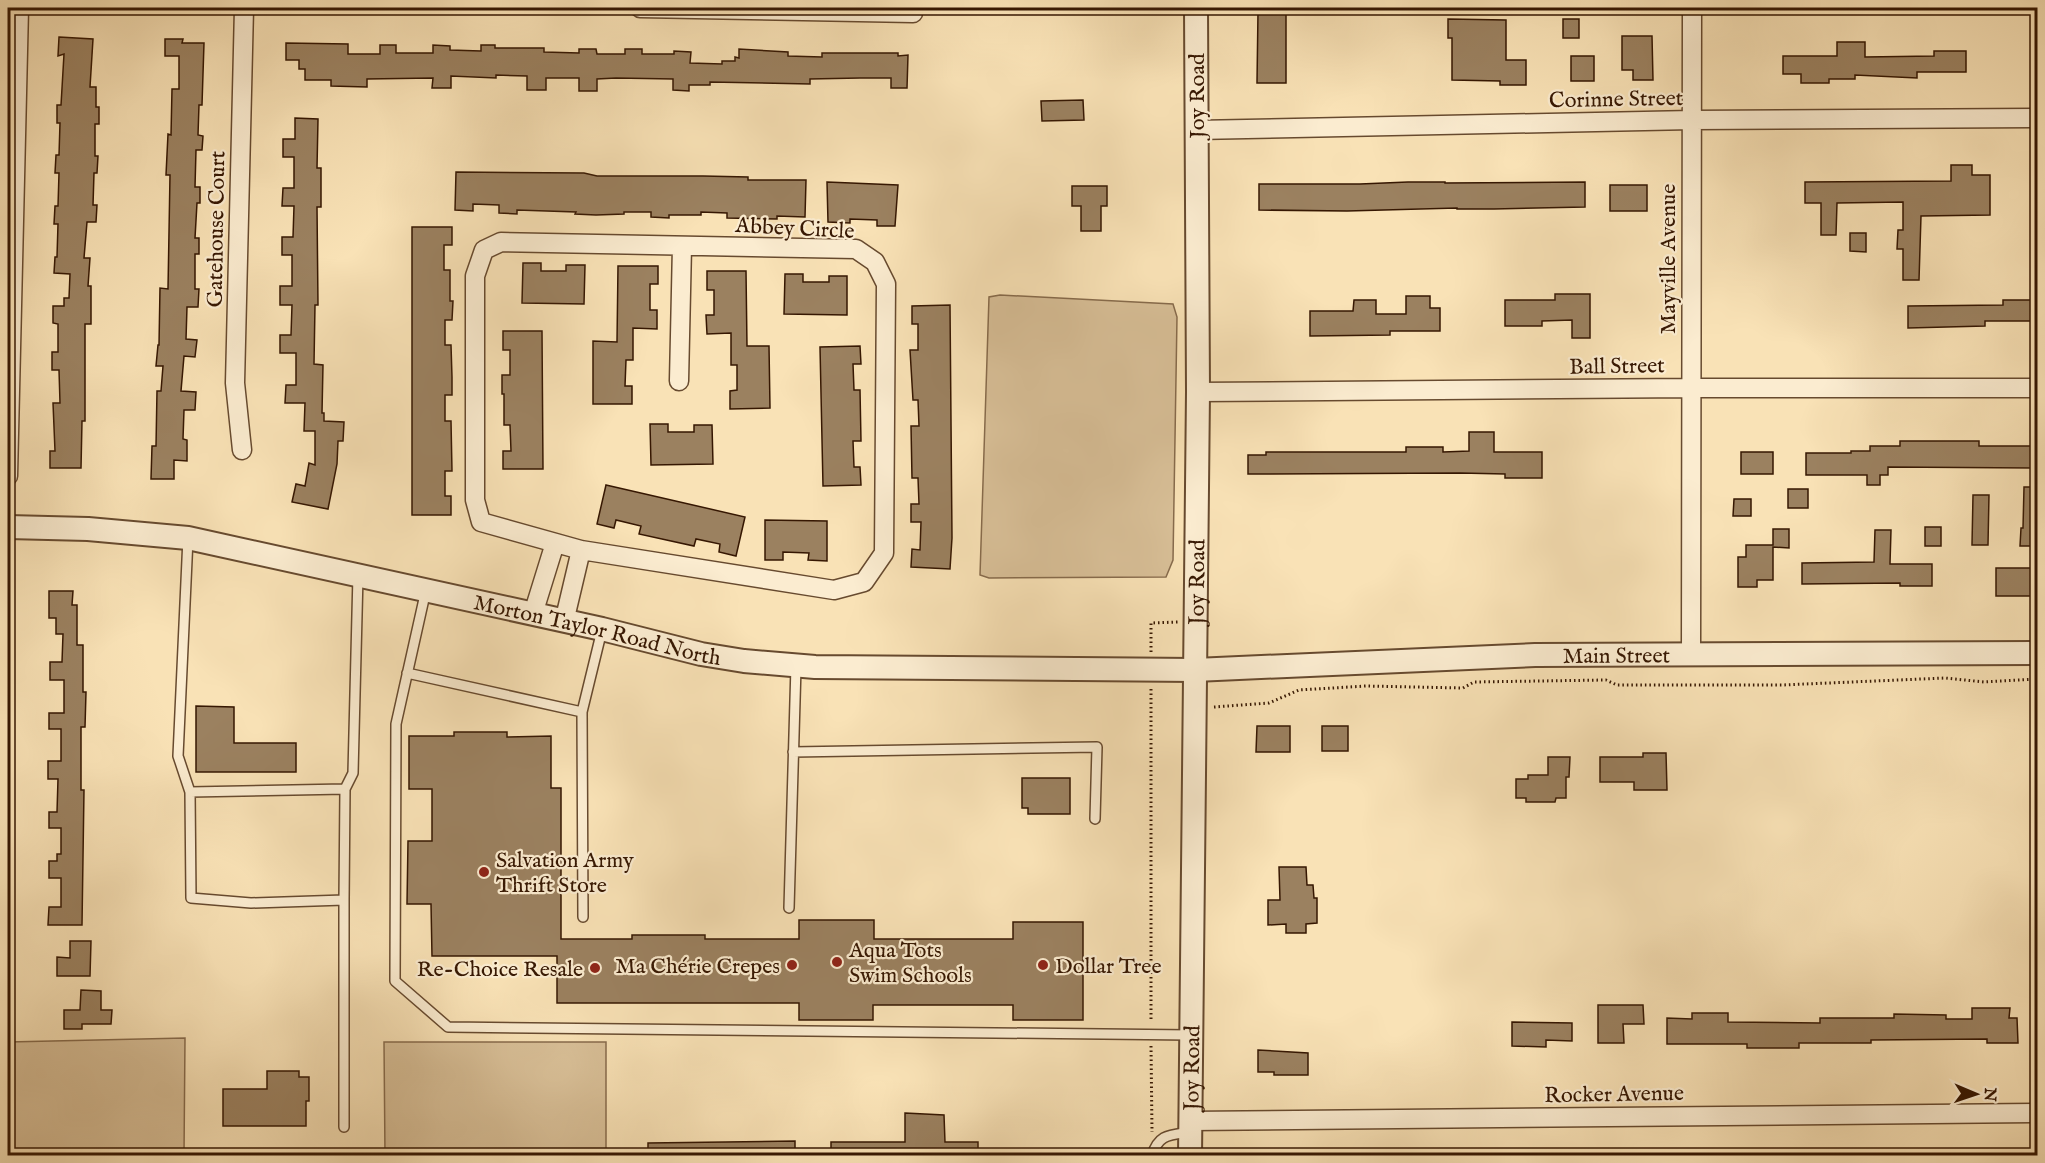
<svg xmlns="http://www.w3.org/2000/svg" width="2045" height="1163" font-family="'IM FELL English',serif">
	<rect width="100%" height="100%" fill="#f9e2b6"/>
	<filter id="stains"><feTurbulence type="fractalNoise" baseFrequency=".00333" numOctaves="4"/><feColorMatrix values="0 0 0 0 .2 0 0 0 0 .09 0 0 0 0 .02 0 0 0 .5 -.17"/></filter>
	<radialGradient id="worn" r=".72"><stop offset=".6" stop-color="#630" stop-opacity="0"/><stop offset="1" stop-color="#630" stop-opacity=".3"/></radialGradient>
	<path fill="#d8bf97" stroke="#876b4c" stroke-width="1.5" d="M1000 295 1173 304 1177 317 1173 560 1166 577 989 578 980 575 989 297Z
		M185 1038 184 1155H8V1042Z
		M384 1042H606V1155H385Z"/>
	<path fill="#9b8160" stroke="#361702" stroke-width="1.5" d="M1258 12 1286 13V83H1257Z
		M1448 19 1506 20V60H1526V85H1500V81L1452 80V38H1448Z
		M1563 19H1579V38H1563Z
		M1622 36H1652L1653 80H1633V70H1622Z
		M59 37 93 39 90 87H96V107H99V124H95V156H98L97 173H94L93 205H97L96 222H87L84 258H90L88 286H91V324H85V421H82L81 468H50V451H55L53 403H60L59 370H52V352H58V324L53 323V306H64V298H69L70 274 54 273 55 257H57L58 224H54L55 206H58L59 173H55L56 155H59L60 123H57V105H61L64 54 58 56Z
		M165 39H183L182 43H204L202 105H199L198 135 203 136 202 150H196L195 187H200V203H197L195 238H199V254H195V289H199L198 307H187L186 339 197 340 195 357 184 356 181 391 196 392 195 410H184L183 439 187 440V461L174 460V479H151L152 446H156L157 391H161L163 366H156L158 345H159L160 288 168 289 170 175H166L168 134 171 135 172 89H179V56H165Z
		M1837 42H1865V57L1934 56V51H1966V72H1917V78L1855 75V79H1829V83H1801V74H1783V56H1837Z
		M286 43 348 44V54H380V45H396V53H433V45L450 46V50L481 51V45H495V48H544V52L579 53V49H596L597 54H625V49H642V54H674V51L691 52 690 63 722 64V61H735V57L739 58V49L788 52V56L822 57V53H898V56L908 55 907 88H891V78H860L810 79V84L710 82V85H689V91L673 90V79L616 78 597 79V91H579V78H546V90H527V76L496 75V78L451 76V88H432L433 78 367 79V87L331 86V80H305V69H299V60H286Z
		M1571 56H1594V81H1571Z
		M1083 100 1084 120 1042 121 1041 101Z
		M295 118 318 119 317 168H321V207H317L318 305H315L314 364 323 365 322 413H324V421L344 422 343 441H338L337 464 328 509 292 502 296 484 305 486 309 463 315 465V431H304L305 403H285L286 385H296V353H280V335H291L292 305H280V286H292V255H282V237H293L294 206H282L283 188H294V157H283V139H295Z
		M1951 165H1972V175H1990V215L1921 216 1919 280H1903V249H1897L1898 230H1903V202L1837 203 1836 235H1821V203H1805V182L1951 181Z
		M456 172 584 173 597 176H703L748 177V180H806L805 217 777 216V219L727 218V213L701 212V215H669V218L651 217V212H624V214L596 215 575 214 576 212 517 210V214L499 213V205L473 204V211L455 210Z
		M827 182 898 185 895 226H877V220L850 219V223L828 222Z
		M1408 182H1445V183L1585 182V207L1494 209H1457V208L1347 211 1259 210V184H1360Z
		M1610 185H1647V211H1610Z
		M1072 186H1107V206H1101V231H1081V206H1072Z
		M412 227H452V245H444V270H450V301H453L452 320H445V345H451L452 377V395H445V421H451L452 471H445V496H451V515H412Z
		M1850 233H1866V252L1850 251Z
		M523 263H541V271H566V265H585L584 304 522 303Z
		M618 266H658V284H650V310H657V329L633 328V360H626L625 386H632V404H593V341L617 342Z
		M707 271H746L747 346H769L770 408 730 409V391L737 390V365H731V333L707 334 706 315H714V290H707Z
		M785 274H803V282H829V276H847V315L784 314Z
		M1555 294H1590V338H1572V320L1542 321V326H1505V300H1555Z
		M1406 296H1430V308H1440V331H1390V335L1310 336V311H1353L1354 300H1376V314H1406Z
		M2003 300H2035V321H1985V326L1908 328V306L2003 305Z
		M950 305 952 538 950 569 911 567 912 549 920 550 921 522H911V504H919L918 478H912L911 426H919L918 400H913L910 350H918V324H912V306Z
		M503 331H542L543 469H503V451H511L510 425H504V394H502V375H510V350H503Z
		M860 346 861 364H853L854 390H860L861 441H853L854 467H860L861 485 823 486 820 347Z
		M650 424H668V432H694V425H712L713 464 651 465Z
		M1469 432H1494V452H1542V478H1505V474L1460 473 1248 474V455H1266V452H1406V447H1443V452L1469 451Z
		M1900 441H1979V446H2035L2036 468 1888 467V475H1880V485H1867V475H1806V453H1851V451H1870V446H1900Z
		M1741 452H1773V474H1741Z
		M606 485 745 517 736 556 719 552 720 544 696 539 694 546 639 534 641 526 616 520 614 528 597 524Z
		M2024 487H2037L2036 546H2020L2021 528H2023Z
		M1788 489H1808V508H1788Z
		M1973 495H1989L1988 545H1972Z
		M1734 499H1751V516H1733Z
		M765 520 827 521V561L808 560 809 553 783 552V560H765Z
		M1925 527H1941V546H1925Z
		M1773 529H1789V548L1773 547V580H1757V587H1738V557H1746V545H1773Z
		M1875 530H1891L1890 564H1932V586H1900V583L1802 584V563L1874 562Z
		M1996 568H2032L2031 596H1996Z
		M49 591H73L72 605H77V645H83V692H86L85 727H81V790H84L82 925H48L49 907H61V878H49V861H57V854H61V828H49V812H57L58 779H48V761H61V729H49V713H64V680H50V662H62L63 634H56V618H49Z
		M196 706 234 707V743H296V772H196Z
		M1257 726H1290V752H1256Z
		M1322 726H1348V751H1322Z
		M454 732H507V737L551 736V788H561V939H632V935H705V939H799V920H874V939H1013V922H1083V1020H1013V1005H873V1020H799V1003H557V956H432L431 904H407L408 841H432V789H409V736H454Z
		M1643 753H1666L1667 790H1634V782H1600V757H1643Z
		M1548 757H1570L1569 777H1566V798H1556L1555 802H1526V798H1516V779H1528V775H1548Z
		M1022 778H1070V814H1028V808H1022Z
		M1279 867H1306L1307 885H1313L1314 898H1317V923L1306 924V933H1286V924L1268 925V900H1280Z
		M70 941H91L90 976H57V957L70 958Z
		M81 990 101 991V1010H112L111 1024H82V1029H64V1010H80Z
		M1598 1005H1643L1644 1024H1623L1624 1043H1598Z
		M1972 1008H2010L2009 1018H2017L2018 1043H1987V1039L1871 1040V1043H1799V1048H1747V1044H1667V1018L1692 1019V1013H1728V1022L1820 1023V1018H1894V1014L1946 1015V1019H1972Z
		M1512 1022 1572 1023V1041L1546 1040V1047L1512 1046Z
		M1258 1050 1308 1053V1075H1274V1072H1258Z
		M267 1071H299V1077H309V1101H306V1126H223V1089H267Z
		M905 1113 944 1115 945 1142H978V1155H831V1142H905Z
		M795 1141V1155H648V1143Z"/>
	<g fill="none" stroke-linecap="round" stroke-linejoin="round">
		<defs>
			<path id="service" d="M188 538 178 756 190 792 191 898 251 903 344 900 345 789 190 792
				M426 590 396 724 395 981 448 1027 1190 1035
				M407 673 582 712
				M793 752 1097 747 1095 819
				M345 789 353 773 358 575
				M344 900V1127
				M789 908 796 666
				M583 917 582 712 602 630
				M1152 1156C1158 1134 1170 1135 1190 1132"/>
			<path id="minor" d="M640 8 913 13
				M1196 130 1692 120 2038 118
				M501 242 856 249 875 262 886 284 884 553 864 582 834 590 581 550 481 522 475 500V276L484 250Z
				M679 381 682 246
				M1198 392 1691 388H2038
				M242 450 235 383 244 8
				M8 476 19 8
				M533 614 555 543
				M564 622 581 550
				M1691 655 1692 8
				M1190 1121 2038 1113"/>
			<g id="tertiary">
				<path id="s1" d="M8 527 88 529 188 538 602 629 701 654 744 661 815 667 1195 670 1535 655 2038 653"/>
				<path id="s2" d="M1190 1156 1198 392 1196 8"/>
			</g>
		</defs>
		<use href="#service" stroke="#674a2f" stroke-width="12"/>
		<use href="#minor" stroke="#674a2f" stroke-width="21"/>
		<use href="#tertiary" stroke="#674a2f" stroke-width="26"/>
		<path stroke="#361702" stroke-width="3" stroke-dasharray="1.5 3" stroke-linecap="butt" d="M1151 652V623L1178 622
			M1151 689V1021
			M1214 707 1269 703 1299 690 1366 686 1463 688 1474 682 1606 680 1617 685H1782L1945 678 1984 682 2038 679
			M1151 1046 1152 1132"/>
		<use href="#service" stroke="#fbecd0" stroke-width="9"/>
		<use href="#minor" stroke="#fbecd0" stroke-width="18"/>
		<use href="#tertiary" stroke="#fbecd0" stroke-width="22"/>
	</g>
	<g fill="#8f2418" stroke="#fbecd0" stroke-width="2">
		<circle cx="484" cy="872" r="6"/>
		<circle cx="837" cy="962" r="6"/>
		<circle cx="792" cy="965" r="6"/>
		<circle cx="1043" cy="965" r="6"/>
		<circle cx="595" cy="968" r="6"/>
	</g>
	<g text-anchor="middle" stroke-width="4.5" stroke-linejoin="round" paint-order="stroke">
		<g font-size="22" fill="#361702" stroke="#fbecd0">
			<text transform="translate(1196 96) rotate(-90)" y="8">Joy Road</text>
			<text transform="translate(1616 98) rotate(-1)" y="8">Corinne Street</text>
			<text transform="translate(795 227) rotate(3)" y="8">Abbey Circle</text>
			<text transform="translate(215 229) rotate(-89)" y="8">Gatehouse Court</text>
			<text transform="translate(1667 259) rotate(-90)" y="8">Mayville Avenue</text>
			<text transform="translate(1617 365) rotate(-1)" y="8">Ball Street</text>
			<text dy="8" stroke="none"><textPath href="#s2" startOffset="574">Joy Road</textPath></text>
			<text dy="8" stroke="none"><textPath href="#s1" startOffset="600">Morton Taylor Road North</textPath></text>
			<text dy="8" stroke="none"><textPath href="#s1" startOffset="1623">Main Street</textPath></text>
			<text dy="8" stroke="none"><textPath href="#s2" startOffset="88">Joy Road</textPath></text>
			<text transform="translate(1614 1093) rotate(-1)" y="8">Rocker Avenue</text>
		</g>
		<g font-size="22" fill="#361702" stroke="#fbecd0" text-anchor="start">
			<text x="496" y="867">Salvation Army<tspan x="496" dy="25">Thrift Store</tspan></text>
			<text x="849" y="957">Aqua Tots<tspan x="849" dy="25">Swim Schools</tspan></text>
			<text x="780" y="973" text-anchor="end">Ma Chérie Crepes</text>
			<text x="1055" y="973">Dollar Tree</text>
			<text x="583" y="976" text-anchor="end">Re-Choice Resale</text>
		</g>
	</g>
	<rect width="2045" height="1163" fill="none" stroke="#f9e2b6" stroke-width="30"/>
	<rect x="9" y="9" width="2027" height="1145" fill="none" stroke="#361702" stroke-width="3"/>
	<rect x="15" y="15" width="2015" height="1133" fill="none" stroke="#361702" stroke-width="1.5"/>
	<g transform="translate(1976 1094) rotate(92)" stroke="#fbecd0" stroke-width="4.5" paint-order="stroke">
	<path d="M0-4.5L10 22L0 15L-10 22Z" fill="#361702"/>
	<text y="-9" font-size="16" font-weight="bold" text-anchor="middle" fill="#361702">N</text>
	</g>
	<rect width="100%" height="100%" filter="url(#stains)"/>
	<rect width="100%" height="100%" fill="url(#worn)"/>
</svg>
